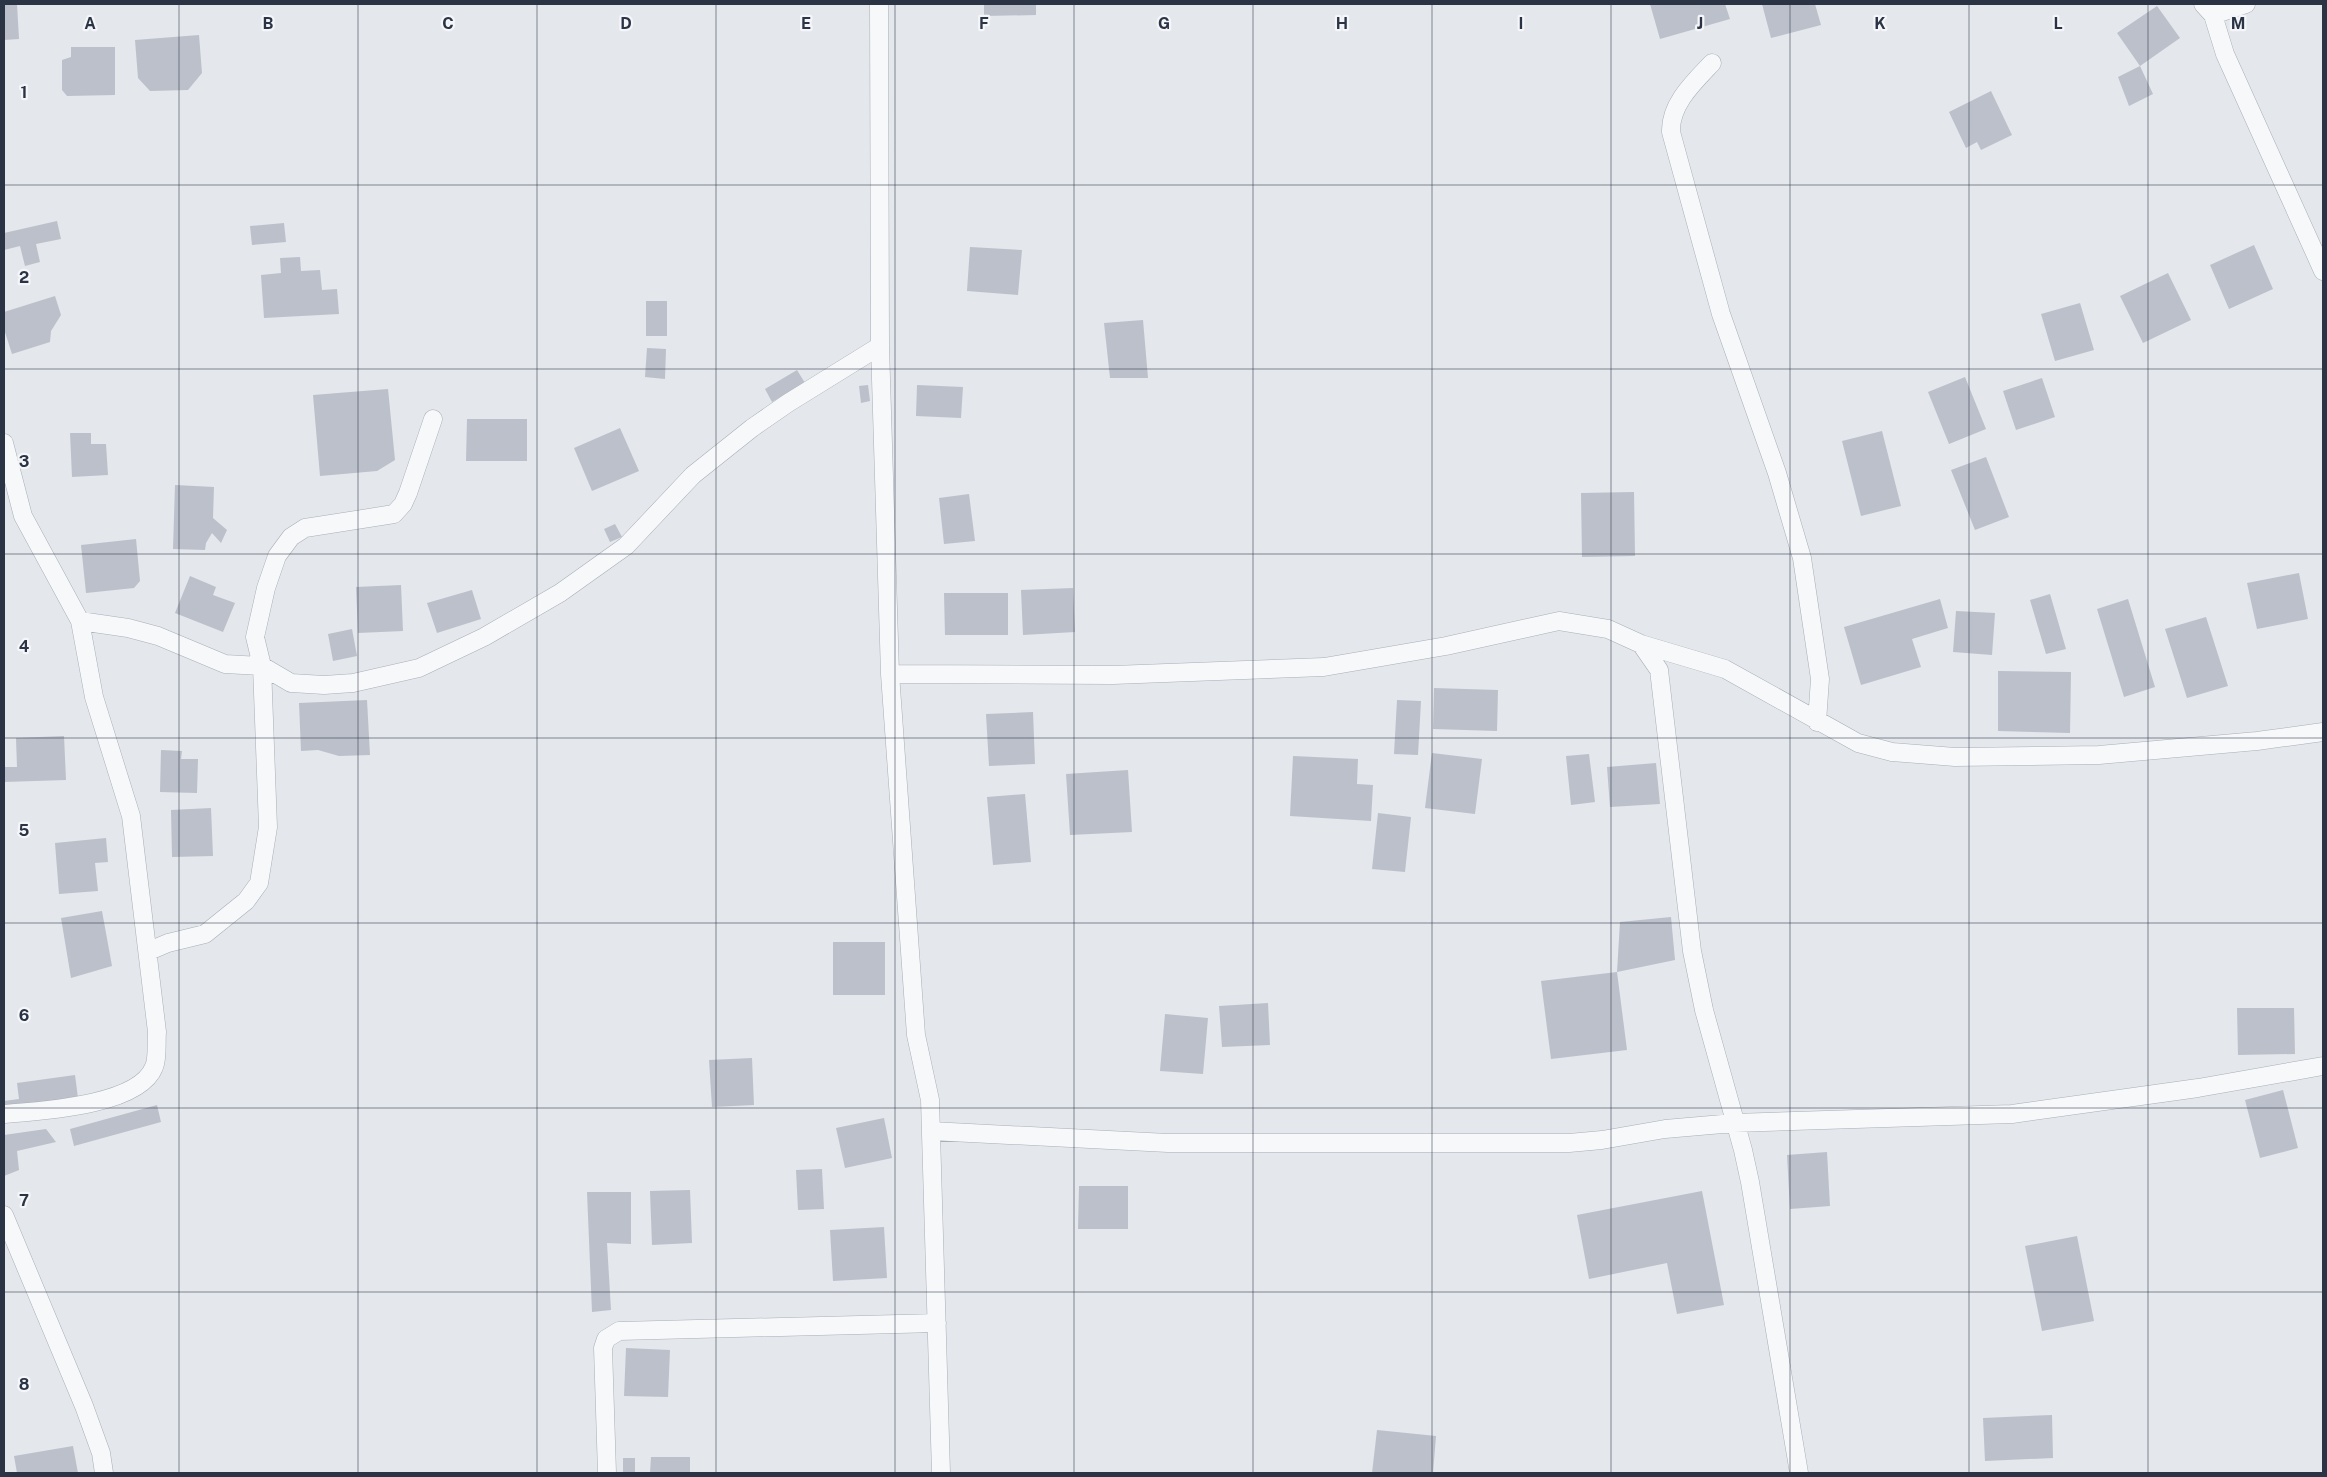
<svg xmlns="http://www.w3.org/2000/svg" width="2327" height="1477" font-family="'Public Sans',sans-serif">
	<rect width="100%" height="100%" fill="#e4e7ec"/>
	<path fill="#bbc0ca" d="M17 4 19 39 4 40V5Z
		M984 4H1036V15L984 16Z
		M1650 4H1725L1730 19 1660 39Z
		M1762 4H1815L1821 25 1771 38Z
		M2157 6 2180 38 2140 66 2117 33Z
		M199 35 202 73 188 90 150 91 138 78 135 40Z
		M71 47H115V95L67 96 62 90V60L71 57Z
		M2140 66 2153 94 2129 106 2118 77Z
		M1991 91 2012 135 1981 150 1977 142 1966 148 1949 112Z
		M57 221 61 239 36 244 40 262 25 266 20 246 4 250V233Z
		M284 223 286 242 252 245 250 226Z
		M2254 245 2273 289 2229 309 2210 265Z
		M970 247 1022 250 1018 295 967 291Z
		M300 257 301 271 320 270 322 290 337 289 339 314 264 318 261 275 281 273 280 258Z
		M2168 273 2191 320 2143 343 2120 296Z
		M55 296 61 315 51 331 50 342 12 354 4 329V312Z
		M646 301H667V336H646Z
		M2080 303 2094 350 2055 361 2041 314Z
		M1143 320 1148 378H1110L1104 323Z
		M647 348 666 349 665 379 645 377Z
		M797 370 805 383 772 402 765 389Z
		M1965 377 1986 429 1949 444 1928 392Z
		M2042 378 2055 417 2016 430 2003 391Z
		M868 385 870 401 861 403 859 386Z
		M917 385 963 387 961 418 916 416Z
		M388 389 395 460 377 471 320 476 313 395Z
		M467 419H527V461H466Z
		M620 428 639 471 592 491 574 448Z
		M1882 431 1901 506 1861 516 1842 441Z
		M70 433H91V444H106L108 475 72 477Z
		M1986 457 2009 517 1975 530 1951 470Z
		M175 485 214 487 213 518 227 530 221 543 212 533 206 543 205 550 173 549Z
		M1634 492 1635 556 1582 557 1581 493Z
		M969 494 975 541 944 544 939 498Z
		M615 524 622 537 610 542 604 529Z
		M136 539 140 581 134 588 86 593 81 545Z
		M2299 573 2308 619 2257 629 2247 583Z
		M190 576 216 587 213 595 235 603 223 632 175 613Z
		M401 585 403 631 358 633 356 587Z
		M1073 588 1075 632 1023 635 1021 590Z
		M472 590 481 619 437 633 427 603Z
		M944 593H1008V635H945Z
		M2050 594 2066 649 2046 654 2030 600Z
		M1940 599 1948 628 1912 639 1921 667 1861 685 1844 627Z
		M2128 599 2155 687 2124 697 2097 609Z
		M1956 611 1995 613 1992 655 1953 652Z
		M2206 617 2228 686 2187 698 2165 629Z
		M352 629 357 656 333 661 328 634Z
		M1998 671 2071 672 2070 733 1998 731Z
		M1434 688 1498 690 1497 731 1433 729Z
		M367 700 370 755 339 756 318 750 301 751 299 703Z
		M1397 700 1421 701 1418 755 1394 754Z
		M1033 712 1035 764 989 766 986 714Z
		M64 736 66 780 4 782V767H17L16 738Z
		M161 750 182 751 181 759H198L197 793 160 792Z
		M1432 753 1482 759 1475 814 1425 808Z
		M1589 754 1595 802 1571 805 1566 756Z
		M1293 756 1358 759 1357 784 1373 785 1371 821 1290 816Z
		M1656 763 1660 804 1610 807 1607 767Z
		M1128 770 1132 832 1070 835 1066 774Z
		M1025 794 1031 862 993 865 987 797Z
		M211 808 213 856 172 857 171 810Z
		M1378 813 1411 817 1405 872 1372 869Z
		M106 838 108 862 95 863 98 891 59 894 55 843Z
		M102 911 112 966 71 978 61 918Z
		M1671 917 1675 960 1617 972 1627 1050 1551 1059 1541 981 1617 972 1620 922Z
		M833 942H885V995H833Z
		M1268 1003 1270 1045 1222 1047 1219 1006Z
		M2237 1008H2294L2295 1054 2238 1055Z
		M1165 1014 1208 1018 1203 1074 1160 1071Z
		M752 1058 754 1105 712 1107 709 1060Z
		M75 1075 78 1098 4 1108V1101L19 1099 17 1083Z
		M2283 1090 2298 1148 2260 1158 2245 1100Z
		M157 1105 161 1122 74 1146 70 1129Z
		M884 1118 892 1158 845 1168 836 1128Z
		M46 1129 56 1142 17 1151 19 1170 4 1176V1135Z
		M1827 1152 1830 1206 1790 1209 1787 1155Z
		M822 1169 824 1209 798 1210 796 1170Z
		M1079 1186H1128V1229H1078Z
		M690 1190 692 1243 652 1245 650 1191Z
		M1702 1191 1724 1305 1677 1314 1667 1263 1589 1279 1577 1215Z
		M587 1192H631V1244L607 1243 611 1310 592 1312Z
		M884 1227 887 1278 833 1281 830 1230Z
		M2077 1236 2094 1321 2042 1331 2025 1246Z
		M626 1348 670 1350 668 1397 624 1396Z
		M2052 1415 2053 1458 1985 1461 1983 1418Z
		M1377 1430 1436 1436 1433 1473H1372Z
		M73 1446 78 1473H17L14 1456Z
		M651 1457H690V1473H650Z
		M623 1458H635V1473H623Z"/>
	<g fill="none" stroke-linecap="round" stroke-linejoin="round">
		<defs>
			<path id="minor" d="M879 4 880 346 890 674 916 1035 930 1100 941 1473
				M2203 4 2213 15 2225 54 2323 271
				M2213 15 2246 4
				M1712 63C1694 82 1670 104 1671 132L1721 314 1777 473 1802 558 1820 679 1817 722
				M4 443 23 516 80 621 94 697 131 816 157 1032C156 1043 158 1058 154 1067 139 1106 39 1111 4 1114
				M80 621 128 628 158 636 225 664 262 666 291 683 324 685 353 683 419 668 484 637 560 593 626 546 693 475 752 428 788 403 880 346
				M1641 644 1725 669 1858 743 1892 752 1955 757 2099 755 2257 741 2323 732
				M890 674 1113 675 1324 667 1446 646 1559 621 1608 629 1641 644 1659 670 1692 951 1704 1010 1743 1150 1750 1182 1799 1473
				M149 951 168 943 205 934 246 901 259 883 268 827 262 666 255 637 266 588 277 556 291 537 305 528 394 514 403 504 408 493 433 419
				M931 1131 1168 1143H1569L1602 1140 1665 1129 1734 1123 2012 1114 2198 1088 2323 1066
				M4 1215 84 1406 101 1453 104 1473
				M607 1473 603 1348 606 1339 619 1331 937 1323"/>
		</defs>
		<use href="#minor" stroke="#a9aeb7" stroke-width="19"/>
		<use href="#minor" stroke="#f7f8fa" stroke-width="18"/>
	</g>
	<path fill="none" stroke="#2b3445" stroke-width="1" stroke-opacity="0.55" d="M179 4V1473M358 4V1473M537 4V1473M716 4V1473M895 4V1473M1074 4V1473M1253 4V1473M1432 4V1473M1611 4V1473M1790 4V1473M1969 4V1473M2148 4V1473M4 185H2323M4 369H2323M4 554H2323M4 738H2323M4 923H2323M4 1108H2323M4 1292H2323"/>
	<g font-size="16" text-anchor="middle" font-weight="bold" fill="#2b3445" stroke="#f4f6f9" stroke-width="4.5" stroke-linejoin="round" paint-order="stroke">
		<text x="90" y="29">A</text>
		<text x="268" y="29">B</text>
		<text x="448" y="29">C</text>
		<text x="626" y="29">D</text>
		<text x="806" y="29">E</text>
		<text x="984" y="29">F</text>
		<text x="1164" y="29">G</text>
		<text x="1342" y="29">H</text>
		<text x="1521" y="29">I</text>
		<text x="1700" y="29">J</text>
		<text x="1880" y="29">K</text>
		<text x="2058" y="29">L</text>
		<text x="2238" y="29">M</text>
		<text x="24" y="98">1</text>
		<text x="24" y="283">2</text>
		<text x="24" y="467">3</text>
		<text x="24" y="652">4</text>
		<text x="24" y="836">5</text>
		<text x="24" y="1021">6</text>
		<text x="24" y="1206">7</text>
		<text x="24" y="1390">8</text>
	</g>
	<rect width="2327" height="1477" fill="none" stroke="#2b3445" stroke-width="10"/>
</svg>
